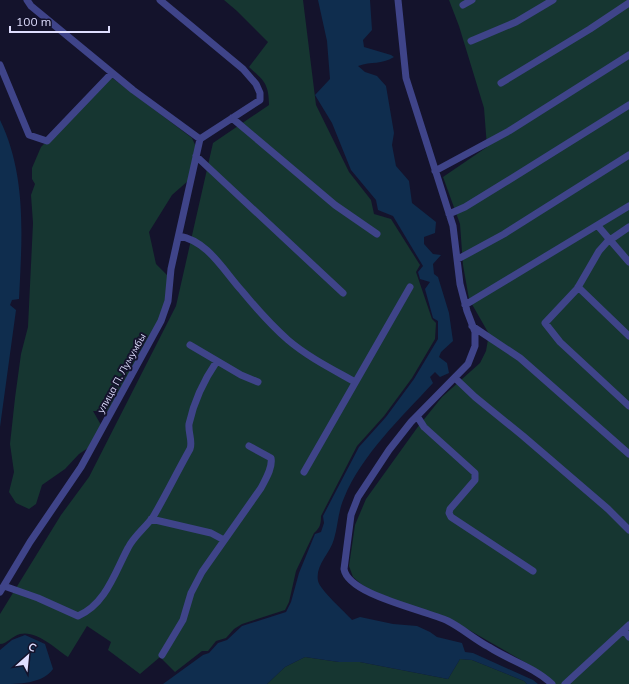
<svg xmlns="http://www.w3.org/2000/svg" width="629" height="684" font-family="Mulish,sans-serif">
	<rect width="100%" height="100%" fill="#14132c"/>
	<path fill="#163631" d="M224 0H303L316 105 349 172 371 200 374 214 391 219 420 265 416 272 432 319 436 323 435 339 412 378 384 416 357 446 321 516C321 524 320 528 314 533L296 571 289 602 285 610 242 624 234 629 226 638 216 641 208 651H202L175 672 160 657 140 674 108 650 111 642 87 626 68 657C55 648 36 630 20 634 12 636 7 644 0 644V614L61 515 89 477 176 306 213 143 269 105C269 83 263 80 249 67L268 42 237 11Z
		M449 0H629V684H553L535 668 462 626 368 590 353 577 349 566 355 525 366 499 417 428 442 397 480 363 486 351 489 334 469 299 463 265 460 224 443 177 487 147 484 108 459 26Z
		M111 77 192 138 196 147 189 180 172 195 149 232 156 264 168 276 166 300 159 320 108 411H93L101 425 88 448 79 454 65 469 42 485 36 504 29 509 16 503 9 492 14 472 10 444 15 398 21 354 28 327 33 223 31 195 35 184 32 179V168L41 147Z
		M305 657 339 662H360L448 679 460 659 472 660 524 681 527 684H267L285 667Z"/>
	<path fill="#0f2d4e" d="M318 0H370L372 30 363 40 364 47 391 55 394 57C381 65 372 61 358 66L365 72 377 76 386 86 394 133 392 145 396 166 409 181 412 203 436 222 435 233 424 237V244L433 254 441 255 433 264 434 274 438 277 449 313 453 341 441 352 439 357 447 363 449 373 440 377 435 372 430 377 433 383C401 418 362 454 344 498 338 511 338 526 334 539 330 554 315 565 318 581 320 590 345 612 352 620L360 617 393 624 417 626 430 632 437 637 462 643 465 652 473 653 533 680 538 684H527L524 681 472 660 460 659 448 679 360 662H339L305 657 285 667 267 684H163L203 655 209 653 218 643 227 640 242 626 286 612 291 602 299 573 315 534 321 532 324 523 323 516 359 447 386 417 414 379 438 339V321L433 318 425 289 430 282 420 279 418 272 423 266 393 216 378 210 376 200 351 170 332 123 315 95 330 79 327 41Z
		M0 120C27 176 22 238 19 299L12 300 10 305 16 310 0 427Z
		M25 635 45 644 53 669C42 684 19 684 0 684V650L12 640Z"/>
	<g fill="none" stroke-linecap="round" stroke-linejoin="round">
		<path stroke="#3f4489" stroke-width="7" d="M160 0 243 69 256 84 260 93V100L200 139
			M398 0 406 78 453 226 460 284 467 311 475 332V346L468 364 411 422 389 450 358 497 351 515 344 569C348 595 425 610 448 621 462 628 474 639 489 647 509 660 534 667 552 684
			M463 5 472 0
			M471 41 516 22 553 0
			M0 65 29 135 47 141 112 73
			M501 83 590 29 629 3
			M232 118 335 205 377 234
			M196 156 343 293
			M435 171 509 131 629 55
			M449 214 465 207 504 183 629 105
			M598 226 629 262
			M629 227 607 242 599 251 577 289 545 323 560 342 629 406
			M179 236C208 241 223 270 242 291 256 308 271 325 288 340 308 357 332 369 355 382
			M458 259 504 234 629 155
			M578 287 629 336
			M465 305 629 206
			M472 326 520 358 629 454
			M190 345 241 375 258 382
			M455 378 475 397 523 436 608 509 629 530
			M417 416 424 427 475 473V480L450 509 449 513 451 517 533 571
			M304 472 410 287
			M151 519 211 533 224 540
			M4 586 38 598 78 616C106 604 115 572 128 548 134 536 145 528 153 517 166 495 177 472 190 449 193 441 188 433 189 424 194 401 204 380 217 361
			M0 592 30 542 81 467 161 321 168 301 171 269 200 139 133 90 31 6 27 0
			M624 630 629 637
			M162 655 183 620 191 593 202 572 261 488C265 480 273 468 271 458L249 446
			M565 684 629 625"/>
	</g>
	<g text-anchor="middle" stroke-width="4" stroke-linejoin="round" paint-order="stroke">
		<g font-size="10" fill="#dfdefe" stroke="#14132c">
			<text transform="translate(121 373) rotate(-61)" y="4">улица П. Лумумбы</text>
		</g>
	</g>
	<g transform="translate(28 656) rotate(27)" stroke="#14132c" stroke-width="3" paint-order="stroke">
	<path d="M0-3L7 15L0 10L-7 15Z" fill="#dfdefe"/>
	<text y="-6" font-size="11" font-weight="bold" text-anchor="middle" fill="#dfdefe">С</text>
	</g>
	<path d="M10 26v6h99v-6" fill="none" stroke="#dfdefe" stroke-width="2"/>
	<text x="16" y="26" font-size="12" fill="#dfdefe" stroke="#14132c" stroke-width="3" paint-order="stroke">100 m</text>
</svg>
